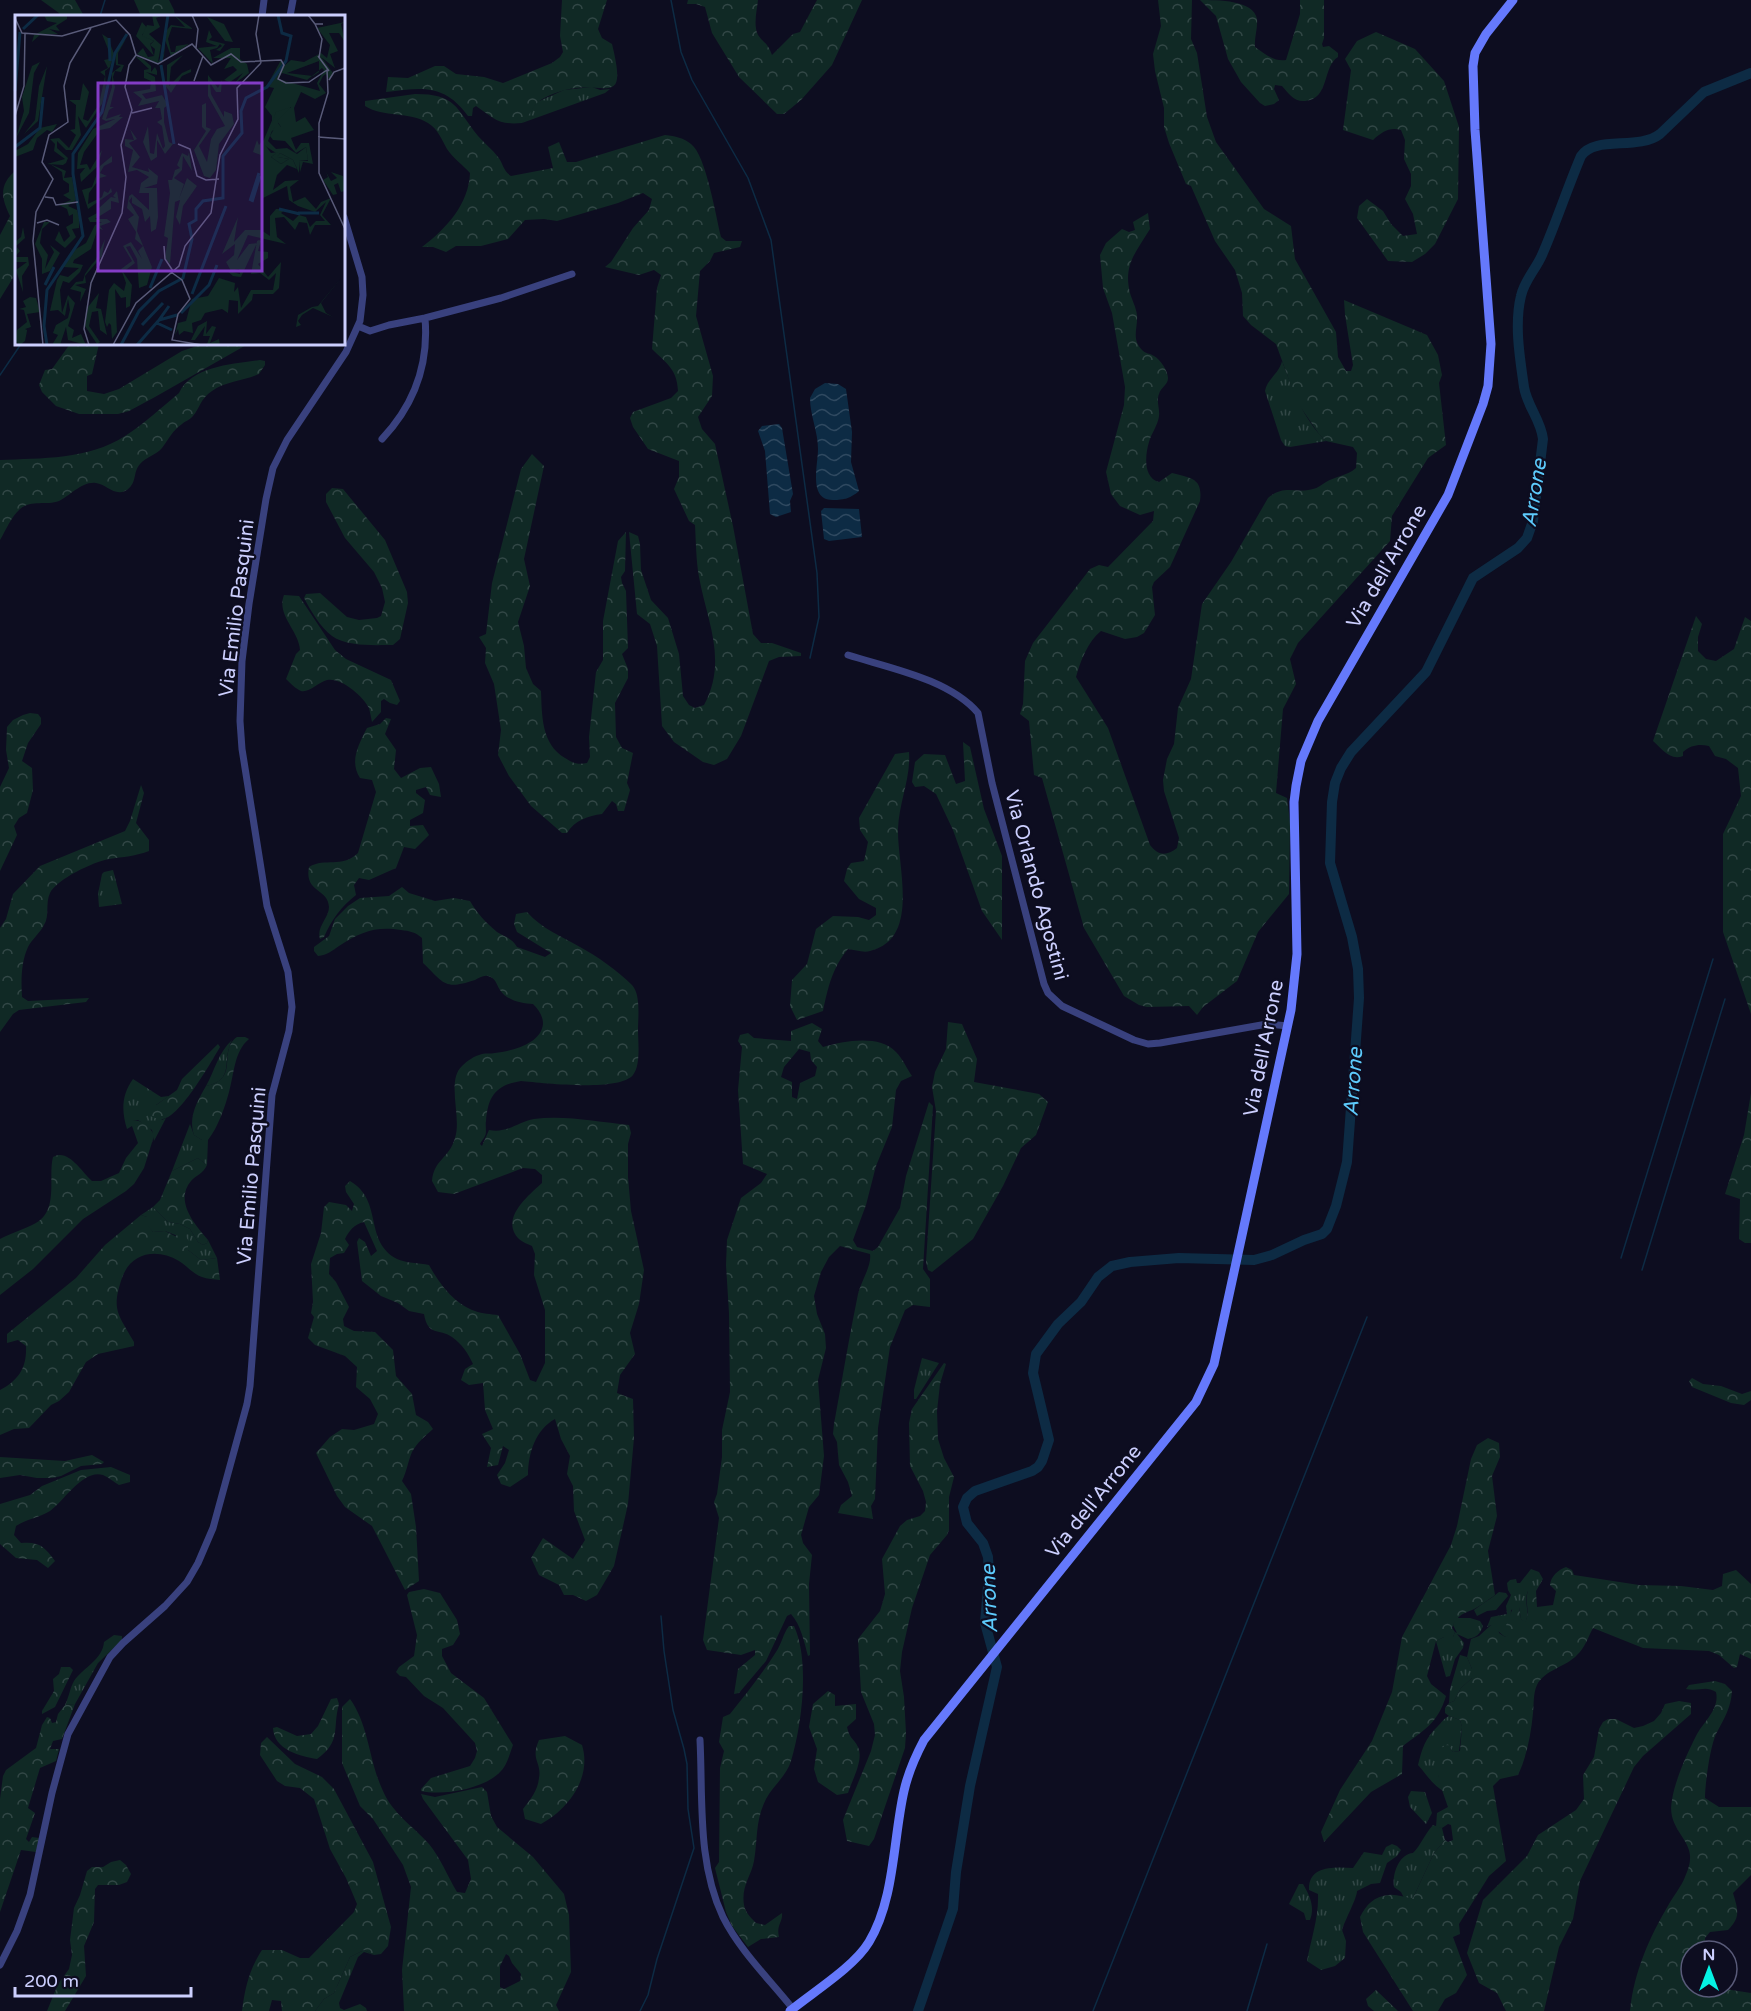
<svg xmlns="http://www.w3.org/2000/svg" width="1751" height="2011" font-family="'Varela Round',sans-serif">
	<defs>
		<pattern id="grass-tufts" width="24" height="20" patternUnits="userSpaceOnUse" patternTransform="scale(1.5)"><rect width="24" height="20" fill="#102925"/><path d="M3 7l-1-3M5 7V3M7 7l1-3M15 17l-1-3M17 17v-4M19 17l1-3" fill="none" stroke="#324746"/></pattern>
		<pattern id="forest-crowns" width="20" height="18" patternUnits="userSpaceOnUse" patternTransform="scale(1.5)"><rect width="20" height="18" fill="#102925"/><path d="M2 6a3 3 0 1 1 6 0M12 15a3 3 0 1 1 6 0" fill="none" stroke="#324746"/></pattern>
		<pattern id="water-waves" width="16" height="10" patternUnits="userSpaceOnUse" patternTransform="scale(1.5)"><rect width="16" height="10" fill="#0d2b44"/><path d="M0 5q4-4 8 0t8 0" fill="none" stroke="#2f4960"/></pattern>
	</defs>
	<rect width="100%" height="100%" fill="#0d0d20"/>
	<path fill="url(#grass-tufts)" d="M592 87 600 90 610 89 605 93 522 123 537 102 564 90Z
		M1282 361C1293 390 1303 419 1326 441L1290 447 1285 446 1281 440 1265 391C1267 379 1279 374 1282 361Z
		M113 870 122 904 99 907 98 894 102 874 104 872Z
		M232 1040C221 1060 236 1080 206 1086 215 1070 218 1053 232 1040Z
		M133 1079 161 1097 169 1096 156 1105 162 1120 166 1118 154 1141 152 1130 138 1120H132V1126L127 1129C121 1110 122 1094 133 1079Z
		M190 1124 194 1135 202 1140H208L207 1165 198 1158 172 1171Z
		M153 1207 168 1222 180 1224 190 1229 198 1242 203 1245 207 1243 208 1240 217 1258 201 1260 188 1250V1240L165 1231 153 1232 146 1224 147 1217 141 1215Z
		M922 1358 939 1363 916 1399H914V1390Z
		M1531 1569 1539 1572 1543 1579 1536 1591H1528C1523 1602 1531 1612 1525 1623L1521 1619 1519 1607 1511 1610 1510 1634 1505 1637 1491 1625 1487 1627 1491 1617 1507 1614 1506 1606 1511 1595 1508 1590 1507 1583 1510 1580 1516 1579 1517 1583H1520Z
		M1499 1592 1506 1593 1508 1596 1496 1610 1487 1611 1477 1616 1474 1610C1483 1603 1491 1599 1499 1592Z
		M1456 1618H1470L1480 1621 1483 1626C1480 1635 1476 1637 1468 1639L1457 1634 1464 1643 1463 1648 1455 1659 1450 1676 1446 1677 1436 1641 1444 1637H1453L1455 1632 1457 1633 1453 1625Z
		M114 1635 122 1636V1640L98 1663 75 1704 65 1705C69 1697 70 1688 74 1681 83 1668 103 1659 104 1642Z
		M1460 1655 1467 1657 1472 1669V1678L1461 1688 1454 1701 1449 1703 1450 1689Z
		M1449 1716 1460 1720 1462 1727 1459 1751 1453 1752 1450 1748 1438 1774 1443 1791C1430 1782 1428 1776 1418 1765 1422 1749 1425 1738 1438 1726 1442 1722 1443 1719 1449 1716Z
		M1411 1791 1425 1792 1432 1813 1426 1824 1410 1807 1408 1797Z
		M1433 1825 1442 1828 1445 1840 1434 1853 1413 1898H1404L1401 1892 1394 1887C1392 1874 1399 1854 1413 1853 1421 1845 1424 1835 1433 1825Z
		M1392 1844 1397 1846 1401 1850 1397 1856 1387 1863 1380 1883 1371 1884 1357 1891C1357 1898 1345 1920 1342 1930L1346 1941 1345 1958 1335 1966 1321 1970 1307 1961C1311 1939 1319 1917 1318 1894L1309 1890C1308 1865 1335 1867 1353 1868L1364 1852 1382 1855 1386 1847Z
		M1299 1884H1303C1310 1896 1315 1907 1310 1920H1306L1304 1913 1289 1904Z
		M364 1950 374 1955 364 1952 358 1957 339 2003 340 2008 344 2010 360 2004 366 2008 367 2011H315L324 1999 334 1993 350 1957Z"/>
	<path fill="url(#forest-crowns)" fill-rule="evenodd" d="M41 0H75L84 16H60L59 13Z
		M134 0H169L174 10 175 16H141Z
		M562 0H607L598 29 602 38 612 44C628 109 606 80 565 90 557 92 541 98 536 104 531 111 528 117 522 123 498 125 495 119 476 106L473 108 472 116H468C445 84 423 87 386 92L388 77 408 78 435 66H444L456 74 484 77 503 83 552 63 560 57 563 52 560 36Z
		M688 0H758C757 10 753 25 758 35 764 44 767 41 772 55L793 34 800 32 817 0H862L832 65 801 100 784 114H777L739 77 712 33 705 7 696 4H687Z
		M1158 0H1192L1191 39 1197 53 1207 117 1216 142 1264 209 1291 226 1295 259 1336 332 1338 357 1346 371H1351L1353 365 1345 315 1344 300 1427 335 1438 355 1442 375 1439 383 1446 445 1428 458 1392 516 1390 541 1298 643 1290 659 1296 684 1283 709 1276 793 1287 798 1290 822 1289 894 1258 932 1237 981 1203 1007 1197 1015 1189 1006 1147 1007 1139 1005 1124 996 1084 928 1042 778 1034 775 1029 721 1020 714 1023 704 1025 661 1033 643 1090 569 1099 565 1108 567 1153 521 1154 511 1140 515 1120 506 1111 494 1106 472 1124 405 1125 387 1112 313 1103 288 1100 255 1106 243 1122 229 1129 232 1135 230 1133 222 1148 213 1150 229C1136 252 1123 265 1130 293 1132 300 1136 307 1137 315 1138 328 1131 339 1142 350 1146 354 1149 353 1154 356 1160 359 1168 371 1168 378 1168 385 1161 387 1159 394 1156 401 1160 409 1159 416 1158 425 1151 434 1149 442 1145 455 1143 478 1159 482L1172 473C1191 478 1203 478 1200 501L1170 567 1154 582 1152 587 1155 615 1144 633 1137 637 1125 639 1101 631C1088 641 1080 662 1076 677L1108 728 1150 845C1158 856 1167 856 1177 848L1179 838 1164 791 1163 780 1167 759 1174 744 1178 708 1191 679 1202 604 1231 562 1268 498C1285 484 1295 494 1313 489 1318 488 1321 485 1326 482 1336 476 1347 476 1356 468L1357 453 1353 447 1326 441 1319 434 1297 402 1276 344 1251 325 1243 316 1242 293 1235 270 1215 241 1191 186 1186 184 1169 143 1164 127V108L1155 71 1153 54 1161 26Z
		M1200 0C1218 0 1254 0 1257 19 1258 28 1254 38 1255 47 1265 54 1274 62 1286 60L1300 14V0H1324V38L1322 44 1323 47 1329 46 1338 53V57C1322 67 1330 99 1305 101 1294 102 1289 94 1282 86L1275 85 1274 89 1279 100 1274 104 1265 106 1260 103 1241 82 1228 59 1216 16Z
		M1376 32 1415 49 1444 81 1459 127 1458 199 1435 244 1425 254 1412 262 1388 261 1357 218 1359 206 1367 199 1383 211 1391 224 1403 236 1417 234 1413 214 1405 199 1411 186V174L1404 159 1405 140 1401 130C1389 127 1382 132 1373 140L1343 130 1351 70 1345 59 1357 41Z
		M415 94C456 94 455 107 478 136 484 143 492 149 498 157 503 163 503 171 511 176L553 168 548 147 559 142 567 162H576L665 135C675 136 684 138 691 144 706 155 716 217 721 237L726 241H742L740 247 714 253 710 261 700 271 696 316 713 376 712 396 698 417 702 429 715 444 733 526 753 634 761 643H772L801 653V656L779 657 769 661 741 736 727 759 714 765 703 762 674 742 662 726 657 646 650 624 637 614 629 532 638 536 640 544 641 570 651 600 668 618 679 654 683 696 689 705 695 708 704 705C728 661 707 621 699 577 696 560 696 542 695 525L689 521 674 489 679 477V461L648 449 633 427 630 418 633 412 671 398 678 391C677 369 667 364 652 349L657 288 661 275 654 270 639 275 605 267 611 262 633 228 649 210 652 199 643 193 618 203 557 221 544 219 525 220 508 239 481 246H456L446 252 433 247H422C446 229 469 204 470 173 463 165 453 158 447 149 442 140 438 129 428 123 409 111 384 118 365 106V101Z
		M16 170V273L0 299V235L10 216C0 196 0 184 16 170Z
		M70 344H99L92 374 87 376V391L104 394 119 389 182 351 203 344H248L155 397 129 411 118 414H79L56 406 42 392 39 385 45 370 52 369Z
		M260 360 265 361V365L259 374C244 381 226 381 212 391 200 399 200 408 193 416 190 420 185 421 182 424 173 430 168 440 162 448 156 455 146 457 140 464 132 473 138 484 125 491 114 496 106 484 96 483 82 481 70 496 59 501 46 506 32 499 20 509 11 517 6 530 0 540V460C42 458 88 460 125 436 144 424 162 407 179 393 192 366 233 364 260 360Z
		M532 454 544 466 524 559 530 586 518 622 524 646 526 668 533 684 541 691C542 715 541 744 565 758 573 763 577 765 587 763L590 757 589 737 596 672 603 660V621L618 541 626 532 625 571 621 577 622 583 626 591 628 648 622 654 628 669V678L615 703 616 737 622 748 633 753 627 783 630 790 624 811H618L616 804 612 801 602 814C588 816 575 820 567 833H562L531 806 509 776 498 755 501 730 494 684 485 663 486 648 479 637 486 634 492 583 521 469Z
		M332 488 343 489 385 540 407 592 408 603 400 639 393 645C376 645 347 647 332 636 320 627 311 611 304 598L306 594 320 593 347 617 359 620 377 618 381 616 385 602 382 588 374 572 345 538 326 502V494Z
		M284 595 299 596 335 650 346 659 391 680 400 701 397 705 390 703 384 699 381 701V712L372 722C371 717 370 712 369 708 363 696 341 677 327 680 319 682 309 693 301 691 296 689 290 683 286 679L296 654 300 650C299 631 276 615 284 595Z
		M1696 616 1702 624 1698 637V651L1706 659 1716 661 1734 649 1745 617 1751 621V1014L1723 932V834L1741 796 1738 768 1726 759 1715 756 1709 746C1699 744 1691 745 1683 752V756C1670 761 1662 749 1653 741Z
		M30 713 38 714 41 718V724L28 743 22 761 32 768 33 790 27 813 19 818 14 826 17 835 0 871V787L9 768 6 750 7 727 13 720 23 715Z
		M386 718 391 719 385 734 396 750 394 769 401 778 420 768 431 767 439 784 441 797 430 795 426 787 416 790V793L425 800 423 813 410 820V826L423 825 429 835 415 849 404 847 396 868 369 880 359 878 354 885 356 895C341 907 332 919 324 937L320 939C316 927 329 918 329 907 328 888 304 893 309 867 326 857 341 869 358 853L376 792 372 780 360 778C349 761 359 744 367 728L380 724Z
		M963 742 970 747 984 809 1002 856V940L982 911 953 830 936 794 924 786 915 787 912 782 915 762 924 754 945 755 956 784 965 781Z
		M909 752C911 778 899 802 898 829 897 866 921 939 870 951 864 953 855 950 848 949 832 968 828 988 823 1011L797 1020 790 1006 792 980 807 964 816 929 833 916 858 917 869 920 876 915V908L859 899 844 881 847 869 851 863 864 861 868 842 860 830 859 818 895 754Z
		M141 785 144 793 136 823 149 840V851C136 856 123 857 109 859 93 862 57 879 50 893 45 903 50 916 44 925 40 933 32 939 28 947 21 962 21 981 22 997L28 1001 89 998 86 1002 19 1010 13 1014 0 1032V928L6 919 13 894 40 866 125 831 130 821Z
		M402 887 409 893 435 901 454 898 470 901C477 913 486 923 497 932 505 937 512 938 517 947L545 957 551 953 517 932 514 924 516 914 527 912C542 929 561 936 580 947 597 956 618 971 632 985 641 995 638 1017 638 1030 638 1042 641 1065 633 1075 619 1092 543 1083 521 1081 496 1085 488 1096 486 1121 485 1125 487 1132 485 1136 484 1139 481 1141 480 1144L482 1146 489 1130C506 1134 518 1122 534 1119 565 1115 598 1122 629 1125L631 1133 628 1144V1177L631 1211 644 1270 639 1304 630 1333 635 1354 620 1375 617 1393 633 1399 634 1438 628 1504 614 1566 597 1595 586 1601 573 1595H564L559 1585 539 1575 531 1558 543 1538 573 1559 585 1540 574 1511 573 1486 567 1474 570 1456 561 1439 555 1419C536 1429 528 1453 528 1475L510 1487 501 1484 497 1475 505 1463 509 1450 503 1446 498 1465 487 1467 491 1448 482 1434 493 1429 485 1410 483 1383 469 1385 461 1380 465 1369 473 1364C468 1353 462 1344 452 1337 439 1328 428 1337 424 1314L409 1311 398 1303 381 1296 362 1281 357 1242 359 1238 365 1242 371 1256 377 1251 364 1222C354 1224 349 1231 345 1239L349 1245 344 1253 337 1254 330 1258 329 1274 336 1282 349 1307 343 1319 344 1326 354 1331 375 1332 393 1350 396 1376 412 1394 416 1415 428 1422 433 1429C425 1436 417 1443 412 1452 408 1461 407 1471 402 1481L411 1494 416 1527 419 1581 405 1590 372 1526 345 1507 337 1496 316 1453 330 1437 342 1429 354 1430 374 1424 378 1414 370 1399 356 1387 357 1367 345 1356 315 1345 308 1338 314 1317 311 1313 313 1302 311 1264 321 1233 324 1207 329 1202 346 1205 352 1211 354 1204 346 1192 345 1186 350 1181C384 1201 363 1241 397 1259 405 1263 419 1263 429 1265 439 1283 454 1304 475 1311 482 1314 491 1314 498 1315L520 1354 530 1380 536 1382 545 1363V1310L534 1275 535 1254 532 1246C528 1244 522 1242 519 1239 499 1219 529 1195 542 1183V1175L535 1169 523 1168 454 1194 438 1192 432 1181C434 1159 449 1159 455 1138 462 1117 446 1081 462 1066 467 1061 474 1056 482 1054 486 1053 491 1054 495 1053 512 1051 541 1044 543 1024 543 1016 539 1010 533 1004 522 1004 506 1000 500 990 496 984 496 978 488 976 483 975 479 978 475 980 444 990 445 984 423 963L422 938C415 932 410 931 401 930 375 926 361 932 339 946 332 951 327 955 318 956L314 951V947L329 936 335 919 348 906 360 898 389 896Z
		M948 1022 962 1024 977 1059 974 1082 1039 1094 1048 1102 1036 1135 1021 1148 1003 1186 973 1239 932 1272 928 1270 926 1262 936 1111 932 1087 935 1072 946 1049Z
		M812 1023 822 1029 818 1041 823 1047C844 1041 879 1034 896 1052 903 1059 907 1069 912 1076L901 1081 896 1090 892 1127 876 1166 866 1205 853 1240 857 1247 873 1251 878 1247 900 1208 906 1176 929 1102 933 1106 923 1269 930 1279V1307L913 1305 905 1310 890 1347 878 1428 875 1499 871 1506 873 1519 838 1513 841 1505 852 1496 848 1482 839 1465 837 1442 833 1434 834 1424C842 1381 849 1337 858 1294 861 1281 872 1266 870 1254L840 1246 829 1257 821 1272 814 1296 817 1314 825 1334 826 1348 818 1380 824 1456 819 1495 809 1507 801 1535 803 1543 812 1555 809 1584 810 1655 808 1656C804 1642 801 1625 791 1614L787 1616 766 1661 739 1693 734 1694 738 1669 755 1655V1650L741 1655 707 1650 703 1640 719 1518 714 1502 717 1494 722 1457V1430L730 1392 729 1313 726 1265 727 1240 741 1198 761 1183 767 1174 743 1164 738 1090 742 1047 738 1041 740 1035 748 1033 754 1038 791 1041V1031ZM799 1049 810 1052 811 1060 817 1067 815 1076 800 1083 797 1099 792 1097V1082L781 1077 784 1067Z
		M237 1037H245L249 1039C234 1051 234 1075 229 1092 225 1107 218 1127 208 1140H202L194 1135C188 1117 197 1102 206 1086 241 1079 217 1051 237 1037Z
		M218 1044 220 1047C211 1062 181 1116 163 1119 160 1120 153 1117 149 1116L148 1111 177 1090 182 1079Z
		M1751 1093V1243H1745L1739 1239 1740 1199 1725 1194 1744 1135Z
		M132 1120C141 1120 151 1126 154 1136L144 1168 134 1184 126 1191 83 1219 33 1269 0 1295V1239C11 1233 31 1227 39 1221 58 1207 48 1176 53 1157 68 1148 81 1171 92 1181H101L119 1173 126 1158 138 1143 132 1126Z
		M198 1158 207 1165C203 1174 196 1175 191 1181 174 1201 195 1225 208 1240L207 1243 203 1245 198 1242 190 1229 180 1224 168 1222 153 1207 160 1200 172 1171Z
		M141 1215 147 1217V1224L153 1232 165 1231 175 1236 184 1233 188 1240V1250L201 1260 217 1258 220 1280C214 1279 207 1279 202 1277 193 1274 187 1266 179 1261 157 1248 131 1252 122 1278 111 1310 118 1314 134 1342V1346L98 1354 86 1362 69 1392 59 1401 51 1405 29 1428 14 1429 0 1435V1390C19 1380 27 1367 26 1346L18 1340 7 1343V1334L76 1278 105 1245Z
		M944 1363 946 1364 940 1384 937 1411 938 1439 944 1458 954 1477 949 1497V1530L947 1535 930 1555 912 1608 902 1652 900 1671 904 1697 906 1733 905 1748 874 1839 869 1846 847 1841 843 1820 871 1751 875 1735 874 1724 861 1692 858 1639 880 1611 885 1594 882 1559 900 1526 907 1520 920 1516 925 1511 926 1502 923 1491 910 1466 909 1423 912 1409Z
		M1692 1378 1703 1384 1721 1386 1742 1394 1751 1391V1400L1744 1405 1731 1403 1692 1387 1689 1381Z
		M1488 1438 1499 1443 1500 1457 1492 1476 1497 1516 1488 1551 1495 1595C1491 1598 1477 1608 1472 1610 1461 1614 1456 1617 1452 1628L1455 1632 1453 1637 1448 1638 1444 1637 1436 1641 1427 1676 1431 1684 1446 1696C1438 1723 1424 1730 1403 1746L1402 1774 1371 1792 1324 1842 1321 1832 1340 1790 1372 1741 1392 1692 1402 1637 1451 1545 1457 1526 1471 1459 1477 1445Z
		M92 1455 104 1462 102 1464 81 1466 61 1476 52 1478H37L20 1475 0 1478V1457L65 1461Z
		M111 1467 130 1475V1482L119 1485C114 1482 108 1477 103 1475 83 1469 64 1501 50 1511 39 1518 26 1519 16 1526L14 1535 21 1543C39 1541 45 1547 55 1561L48 1568 37 1560 16 1558 0 1544V1504L30 1495 42 1486 81 1470Z
		M1566 1567 1572 1570 1574 1575 1639 1585 1681 1586 1713 1590 1722 1586 1723 1574 1736 1570 1751 1584V1659L1740 1654 1737 1667 1734 1668 1719 1655 1709 1651 1643 1648 1593 1628C1588 1637 1585 1648 1577 1655 1566 1667 1544 1670 1537 1685 1533 1693 1534 1705 1533 1713 1531 1734 1527 1756 1518 1775L1500 1779 1493 1786 1506 1861 1489 1876 1459 1924 1460 1934 1453 1937 1467 1975 1456 1993 1445 1999 1438 2011H1413L1363 1932 1360 1917C1366 1905 1374 1896 1389 1895 1396 1894 1405 1898 1413 1898L1434 1853 1445 1840 1448 1842 1453 1840 1451 1825 1448 1824 1442 1828 1436 1827 1437 1813 1448 1807C1443 1792 1425 1750 1448 1745L1453 1752 1460 1751 1462 1727 1460 1720 1449 1716 1445 1713V1708L1449 1703 1454 1701 1461 1688 1472 1678V1669L1467 1657 1471 1639 1479 1636 1491 1625 1498 1627 1499 1633 1505 1637 1509 1634V1628L1506 1625C1511 1618 1510 1611 1515 1604L1519 1607 1521 1619 1525 1622C1531 1612 1524 1602 1528 1591H1536L1537 1607 1553 1605 1556 1591 1550 1585C1551 1576 1558 1570 1566 1567Z
		M424 1589 440 1593 457 1620 460 1634 453 1645 442 1649V1656L451 1673 484 1698 513 1745C510 1753 507 1765 501 1771 485 1789 443 1796 421 1791V1789L431 1778 470 1766 475 1758 477 1751 475 1743 443 1708 424 1696 406 1677 400 1676 396 1672 399 1667 414 1656 417 1635 407 1595 409 1592Z
		M789 1626H794C810 1660 802 1725 791 1761 787 1775 773 1786 766 1799 755 1821 758 1838 754 1861 751 1877 741 1886 744 1905 745 1912 751 1918 756 1923L765 1925 782 1913C783 1922 776 1925 779 1937L761 1939 748 1947 732 1926 726 1912 715 1868 719 1862 720 1768 724 1751 719 1742 723 1717 730 1714C746 1694 762 1674 776 1652 782 1643 783 1634 789 1626Z
		M61 1667H70L73 1670 55 1707 42 1714V1711L54 1691 53 1679 59 1674Z
		M1715 1681 1725 1684 1732 1691C1731 1708 1724 1719 1716 1734 1710 1747 1705 1784 1705 1798L1719 1807H1751V1875L1733 1893C1738 1910 1741 1917 1728 1930L1710 1932 1705 1938V1951H1691V1987H1712L1751 1993V2011H1630C1634 1972 1649 1938 1669 1904 1674 1895 1681 1887 1685 1877 1687 1872 1690 1865 1690 1859 1692 1839 1666 1828 1672 1800 1675 1780 1687 1754 1696 1736 1703 1722 1720 1709 1716 1692 1705 1685 1699 1692 1686 1689L1689 1685Z
		M828 1691 835 1695V1706L856 1704V1719L847 1727C850 1740 854 1738 858 1747 864 1760 852 1780 848 1793L837 1795 818 1782 814 1769 817 1749 809 1727 813 1704Z
		M337 1698 339 1704C332 1729 342 1741 317 1759 300 1756 274 1750 273 1728L277 1727 297 1736 311 1734 318 1726 331 1699Z
		M350 1699C369 1725 369 1762 383 1791 393 1814 413 1826 429 1844 440 1857 448 1877 457 1892L465 1893 471 1879 468 1860 423 1799 421 1794 435 1797 482 1787 487 1792 491 1816 497 1827 533 1857 564 1894 569 1915 571 1972 556 2005 559 2011H404L402 1970 411 1887 403 1865 373 1819 360 1806 342 1763V1707ZM506 1954 509 1956 512 1963 521 1974 520 1981 504 1989 500 1987V1966Z
		M1679 1701 1691 1703V1714L1643 1756 1634 1767 1580 1881 1573 1919 1559 1947 1544 2011H1506L1497 1993 1479 1983 1467 1953 1483 1900 1527 1856 1538 1835 1576 1810 1584 1799 1583 1775 1594 1757 1599 1729 1603 1722 1608 1719H1616L1634 1728 1643 1726 1654 1721 1661 1713 1665 1704Z
		M75 1704 62 1739 53 1741 50 1749H59L56 1761 40 1768 28 1808 35 1813 26 1839 29 1842 32 1837 39 1838 36 1852 21 1850 0 1912V1799L3 1776 6 1770 36 1748 42 1725 47 1717 50 1718 52 1723 56 1722 58 1714 65 1705Z
		M565 1736 582 1745C592 1777 569 1809 541 1824L525 1819 523 1809C530 1800 538 1790 539 1778 542 1762 530 1760 539 1740Z
		M267 1737 295 1764 322 1777 334 1789 373 1862 391 1927 388 1946 381 1954 374 1955 364 1950 350 1957 334 1993 324 1999 315 2011H282L281 2001 272 2000 269 2011H242C245 1988 249 1970 262 1950H282L300 1958H309L354 1912 357 1904 346 1878 330 1849 314 1799 300 1788 285 1786 277 1781 260 1755 261 1743Z
		M120 1860 126 1865 131 1874 127 1882 119 1885H98L95 1889 94 1922 84 1946 86 1976 65 2011H47L58 1984 69 1969 72 1955 70 1940 74 1908 80 1895 87 1871 92 1867H103L111 1862Z
		M1376 1990 1398 2011H1374L1368 2006 1366 1999Z"/>
	<path fill="url(#water-waves)" d="M825 383 838 384 846 389 852 432 851 462 859 491C851 498 844 500 833 500 808 500 818 466 818 449 818 432 810 415 810 398L815 389Z
		M779 424 782 428 793 494 790 501 791 512 776 517 770 514 765 451 758 431 762 426Z
		M824 508 859 509 862 537 829 541 824 539 821 511Z"/>
	<g fill="none" stroke-linecap="round" stroke-linejoin="round">
		<path stroke="#0d2b44" stroke-width="1.5" d="M671 0 681 52 692 80 748 178 771 240 817 573 819 617 810 658
			M100 16 105 0
			M0 375 21 344
			M1621 1258 1713 959
			M1642 1270 1725 999
			M640 2011 648 1995 657 1959 694 1848 688 1809 687 1764 684 1749 673 1710 664 1651 661 1616
			M1093 2011 1367 1317
			M1247 2011 1267 1944"/>
		<path stroke="#0d2b44" stroke-width="10" d="M918 2011 953 1909 956 1872 970 1786 997 1667 985 1623 989 1574 988 1557 983 1543 967 1523 963 1507 967 1498 975 1491 1032 1471 1038 1467 1042 1461 1049 1440 1033 1373 1036 1354 1058 1324 1081 1302 1098 1277 1112 1266 1130 1262 1179 1258 1254 1260 1272 1255 1304 1240 1322 1234 1327 1229 1336 1206 1347 1162 1359 998 1358 969 1352 937 1330 863 1332 802 1335 783 1341 768 1351 752 1426 672 1473 578 1518 548 1527 538 1533 521 1543 439C1541 420 1527 406 1524 387 1520 359 1514 324 1521 296 1524 281 1536 269 1542 255 1556 223 1567 189 1581 156 1595 135 1638 151 1660 134L1704 92 1751 73"/>
		<path stroke="#39417e" stroke-width="7" d="M262 16 264 0
			M290 16 293 0
			M358 326 370 331 389 325 425 318 501 298 572 274
			M382 439C414 405 429 365 425 318
			M848 655C889 668 949 679 978 713L992 783 1044 984 1048 993 1062 1006 1134 1040 1148 1044 1160 1043 1267 1024 1288 1026
			M700 1740C703 1798 697 1863 723 1917 740 1951 770 1980 793 2009
			M0 1965 17 1931 30 1895 52 1793 68 1734 110 1657 123 1643 165 1606 187 1582 198 1563 213 1528 247 1404 250 1386 272 1095 289 1031 292 1007 288 972 267 906 242 749 240 721 242 661 249 604 266 499 273 468 287 440 346 352 360 321 363 295 362 277 344 217"/>
		<path stroke="#6579fc" stroke-width="9" d="M790 2011C813 1992 854 1967 869 1942 895 1899 893 1839 904 1791 908 1773 915 1757 924 1740L1196 1402 1214 1364 1291 1010 1297 954 1294 802 1296 786 1301 761 1318 721 1448 495 1483 404 1488 386 1491 344 1475 130 1473 66 1475 53 1486 34 1513 0"/>
	</g>
	<g text-anchor="middle" stroke-width="4.5" stroke-linejoin="round" paint-order="stroke">
		<g font-size="20" fill="#cccffe" stroke="#0d0d20">
			<text transform="translate(1386 566) rotate(-60)" y="7">Via dell'Arrone</text>
			<text transform="translate(236 608) rotate(-83)" y="7">Via Emilio Pasquini</text>
			<text transform="translate(1037 885) rotate(75)" y="7">Via Orlando Agostini</text>
			<text transform="translate(1263 1048) rotate(-79)" y="7">Via dell'Arrone</text>
			<text transform="translate(251 1176) rotate(-85)" y="7">Via Emilio Pasquini</text>
			<text transform="translate(1093 1501) rotate(-51)" y="7">Via dell'Arrone</text>
		</g>
		<g font-size="21" font-style="italic" fill="#5dcbfc" stroke="#0d0d20">
			<text transform="translate(1534 493) rotate(-81)" y="7">Arrone</text>
			<text transform="translate(1353 1082) rotate(-86)" y="7">Arrone</text>
			<text transform="translate(989 1599) rotate(-92)" y="7">Arrone</text>
		</g>
	</g>
	<g transform="translate(15 15)">
		<rect width="330" height="330" fill="#0d0d20"/>
		<path d="M127 7 133 14 127 20 139 26 135 29 139 41 121 21ZM275 91V97L263 108 266 112 257 116 253 126 261 134 272 133 282 139 291 132 293 145 284 146V158L278 145 265 138 263 142 274 144 266 149 256 142 261 138 247 129 261 96ZM311 157 316 166 322 163 316 157 328 161 330 176 326 177 323 168 319 170 322 179 318 180 308 165 313 162Z" fill="#102925"/>
		<path d="M29 0H52V4L41 11 45 16 34 14 43 19H26L17 27 19 20 42 8 32 6ZM137 0H149L141 3 145 12 134 19 146 30 143 47 149 38 147 27 150 30 149 41 147 47 142 48 122 39 128 33 133 42 139 41 140 34 135 30 139 26 127 21 132 10 139 11ZM159 0 178 14 157 12 153 24 156 37H160L161 31 174 29 156 41 150 25 152 15 156 10 170 12ZM192 2 209 9 218 27 210 26ZM330 7 326 9 330 27 324 18H314L323 36 315 39 320 53 306 42 318 58 314 64 311 59 308 61 304 69 311 78 300 84 286 77 279 93 281 107 290 102 299 115 276 123 281 135 286 128H294L298 149 288 147 285 157 284 146H293L291 132 281 138 270 126 258 125 255 121 260 112H266L262 106 276 92 261 97 257 108V101L250 92 259 73 254 72 255 65 266 45 269 51 276 45 289 47 306 38 312 43 315 30 302 13ZM304 46V57L298 61 272 58ZM307 53 309 55 302 68 305 76 263 64 267 58 292 65ZM194 15 197 22 194 25 210 29 205 36 201 35 207 31 205 29 202 33 195 35 198 49 183 33 202 31 191 27ZM87 19 93 23 99 39 95 52 90 56 91 76 87 89 71 113 63 101 66 120 57 135H51L42 126V133L53 143 51 148 48 150 32 149 50 144 39 136 40 129 35 124 44 123 54 133 61 120 55 115 60 114 61 90 54 85H65L68 68 74 77 68 104 73 106 84 89 90 61 85 57 93 53 89 45 94 44 95 39ZM111 24 103 38V49L109 50 106 57 100 56 98 62 100 72 95 92H99L94 95 91 104 106 99 104 102H108L95 113 85 115 69 137 65 150 72 149 75 155 87 135 83 151 66 167 65 159 70 153 62 154 63 138 78 114 100 104 91 106 87 104 97 72V58L106 51 101 50 100 37ZM216 33H225V44L232 49 234 58 219 69 228 58 215 67 209 65 222 55 218 51 209 54 216 43H198ZM168 40 156 52 154 71 167 58 176 54V57L167 61 156 78 148 68 152 66V50ZM120 41 128 44 136 51V57L140 52 142 56V60L131 57 140 62 141 76 127 79 131 84 147 80 153 90 149 93V107L154 127 158 129 150 139 142 125V142L136 146 128 127 133 111 135 138 139 139 142 118 148 134 150 131 147 111 142 107 147 104 145 93H140L144 86 123 91 127 84 118 77 135 74 136 66 129 63V55L134 54ZM25 47 19 58 14 98 1 123 9 96 7 82 17 51ZM32 51 23 106 9 119 20 105 24 71ZM193 60 203 73 207 65 206 77H201L195 68 196 79 209 102V96L217 99 219 109 204 129 201 155 195 163 189 161 179 135 191 116 187 112V90L191 88V112L196 114 184 131 192 147 196 124 202 114 210 111 193 81ZM42 109 37 117 32 115 22 123 18 135 0 142V136L13 129 25 113ZM115 114 122 124 114 128 125 142 117 152 134 157 133 153 143 161 142 169 129 173H142L143 202 141 214 136 217 135 201 130 207 127 194 117 188V182L114 186 124 202 122 216 137 252 132 270 124 273 122 244 115 231 111 232 120 248 108 257 117 270 115 291 111 293V282L106 283 100 274 102 317 97 324 96 310 94 308 92 312 90 307 94 275 99 268 109 276 111 268 106 254 117 246 108 231 116 227 127 244 123 236 128 231 120 224 121 217 113 204 119 200 112 193 114 181 117 179 134 195V178H124L126 168 134 162 122 155 113 157 118 135 110 131V124L119 125ZM242 125 244 130 247 126 256 138 263 137 256 142 266 149 274 144 262 142 265 138 278 145 282 154 272 150 262 160 258 175 270 166 284 165 275 172 278 187 290 182 301 194 306 187 316 183 307 200 316 210H300L295 220 292 208 284 207 280 215 269 202 260 203 262 222 271 229 233 220 222 245 234 229 242 228 226 262 218 261 211 255 225 259 224 254 216 256 211 247 219 240 220 229 207 239 223 202 219 227 230 215H246L255 221V201L261 194H271L266 198 278 206 284 200 291 202 295 212 301 206H310L305 200 311 187 300 197 283 191 274 185 272 171 246 184V140L238 137ZM174 137 177 156 168 141 167 155 159 163 169 169 164 184 172 163 182 171 168 191 165 210 161 202 165 185 160 187 155 249 150 243 153 223 149 221 155 178 153 165H157L160 155 165 153 162 150 167 138 173 141ZM97 141V147L89 151 85 158 92 161 85 163 74 178 73 189 87 182 89 176 93 178 96 173 97 177 73 194 67 175 77 172 85 151ZM35 149 51 156 49 163 57 162 61 185 53 191 62 195 64 202V213L57 214 61 222 50 233 40 225 44 216 49 227 55 221 51 212 58 208V199L54 201 52 194 44 190 56 185 48 180 54 177V169L48 165 47 157ZM102 176 104 188 96 186V194L80 204H92L96 207 85 211 88 215 83 213 76 234 59 245 58 248 68 250 65 257 54 268 48 266 45 275 47 298 53 280 60 288 53 311 59 315 57 323 66 319 71 330 53 325 51 312 45 330H37L43 320 38 318 41 310 53 303 55 295 53 284 50 301 43 295 35 296 42 265 45 260 53 262 64 253 48 252 56 237 71 228 80 210 87 207H75L73 203 84 197V193L96 182 101 183 98 181ZM29 207H35L27 214 25 228 33 240 30 254 39 237 35 230 45 238 35 256 27 259V244L20 229ZM8 212 10 223 1 231 5 236 0 242H13L14 250 7 261 8 277 1 255 12 247H0V239L2 233 0 227 6 222ZM90 224 87 241 70 261 71 268 60 270 71 274 65 287 66 277 55 274 61 267 68 266 70 259 77 249 80 246ZM242 226 244 225 246 226 243 236 253 237V243L243 249 253 262 266 247 264 273 258 279H238L237 285 223 299V286L214 285 213 298 207 294 190 298 186 305 177 308 178 318 169 316 164 320 163 314 160 320 163 308 171 306 177 284 193 281 204 263 220 268 219 277 223 272 226 293 236 275H258L261 258 254 265 245 258 236 259ZM326 263 306 288 311 298 318 302 298 293 287 300 283 306 286 310 281 312 283 300 297 292 303 291ZM84 278 81 293 86 294 92 320 85 315 83 296 77 297 74 311 85 327 82 329 70 311 73 292ZM15 282 21 283 25 297 12 299 16 312 10 314 12 315V325V316L10 326 5 330 0 326 2 315 12 307 9 295 4 294 11 292 8 286ZM192 306 191 319 197 311 201 312 195 328 204 324 205 330 192 329 195 321H188L190 311 180 325H176L183 311Z" fill="#102925" fill-rule="evenodd"/>
		<path fill="none" stroke="#0d2b44" stroke-width="3" d="M8 14 23 0M94 23 95 46M146 46 153 0M146 50 159 129M0 76 5 17M0 132 25 113 28 82M235 186 244 158M237 187 245 161M264 194 285 199M283 198H304M30 270 39 252M135 273 147 244M177 279 211 191M154 291 142 308 157 315M166 298 194 270 202 250M127 310 148 288M32 330 29 311 32 275 68 221 58 159V139L87 97 100 38 112 19M106 330 124 296 144 276 168 263 177 224 174 209 181 205V194L188 186 208 183V141L227 118 226 96 231 83 252 72 271 46 276 21 267 18 263 0M122 330 144 305 162 300"/>
		<path fill="none" stroke="#595b79" stroke-width="1.5" d="M177 0 183 14 181 33M244 0 241 19 246 48M293 0 300 9H308M0 3 7 18 47 21 101 5 115 20 121 40M300 9 307 24 304 43M121 40 143 49 177 29 196 50 216 39 226 47 266 45 269 50 263 64 271 68 294 67 312 55 313 78 304 108V158L330 214M303 41 314 56M314 65 319 57 330 53M179 66 188 41M117 98 137 93M0 101 9 71 10 19M303 122 330 124M163 129 175 134 182 161 191 165 204 164M30 182 38 183 41 190 63 187M22 208 32 205 44 210M149 231 150 244 158 256M156 257 167 265 175 284 163 299 157 325 187 330M0 273V321M28 330 18 226 21 197 38 164 27 147 34 120 53 107 49 71 55 48 76 13M74 330 69 314 76 268 107 198 111 162 106 130 117 95 110 72 114 50 121 40M98 330 121 288 164 251 170 231 196 198 205 140 223 104 222 73 246 48"/>
		<path fill="#833cc5" fill-opacity="0.15" stroke="#833cc5" stroke-width="3" d="M83 68H247V256H83Z"/>
		<rect width="330" height="330" fill="none" stroke="#cccffe" stroke-width="3"/>
	</g>
	<g transform="translate(1709 1969)"><circle r="28" fill="#0d0d20" stroke="#595b79" stroke-width="1.5"/>
	<path d="M0-4.5L10 22L0 15L-10 22Z" fill="#05f2e4"/>
	<text y="-9" font-size="16" font-weight="bold" text-anchor="middle" fill="#cccffe">N</text>
	</g>
	<path d="M15 1987v9h176v-9" fill="none" stroke="#cccffe" stroke-width="3"/>
	<text x="24" y="1987" font-size="18" fill="#cccffe" stroke="#0d0d20" stroke-width="4.5" paint-order="stroke">200 m</text>
</svg>
